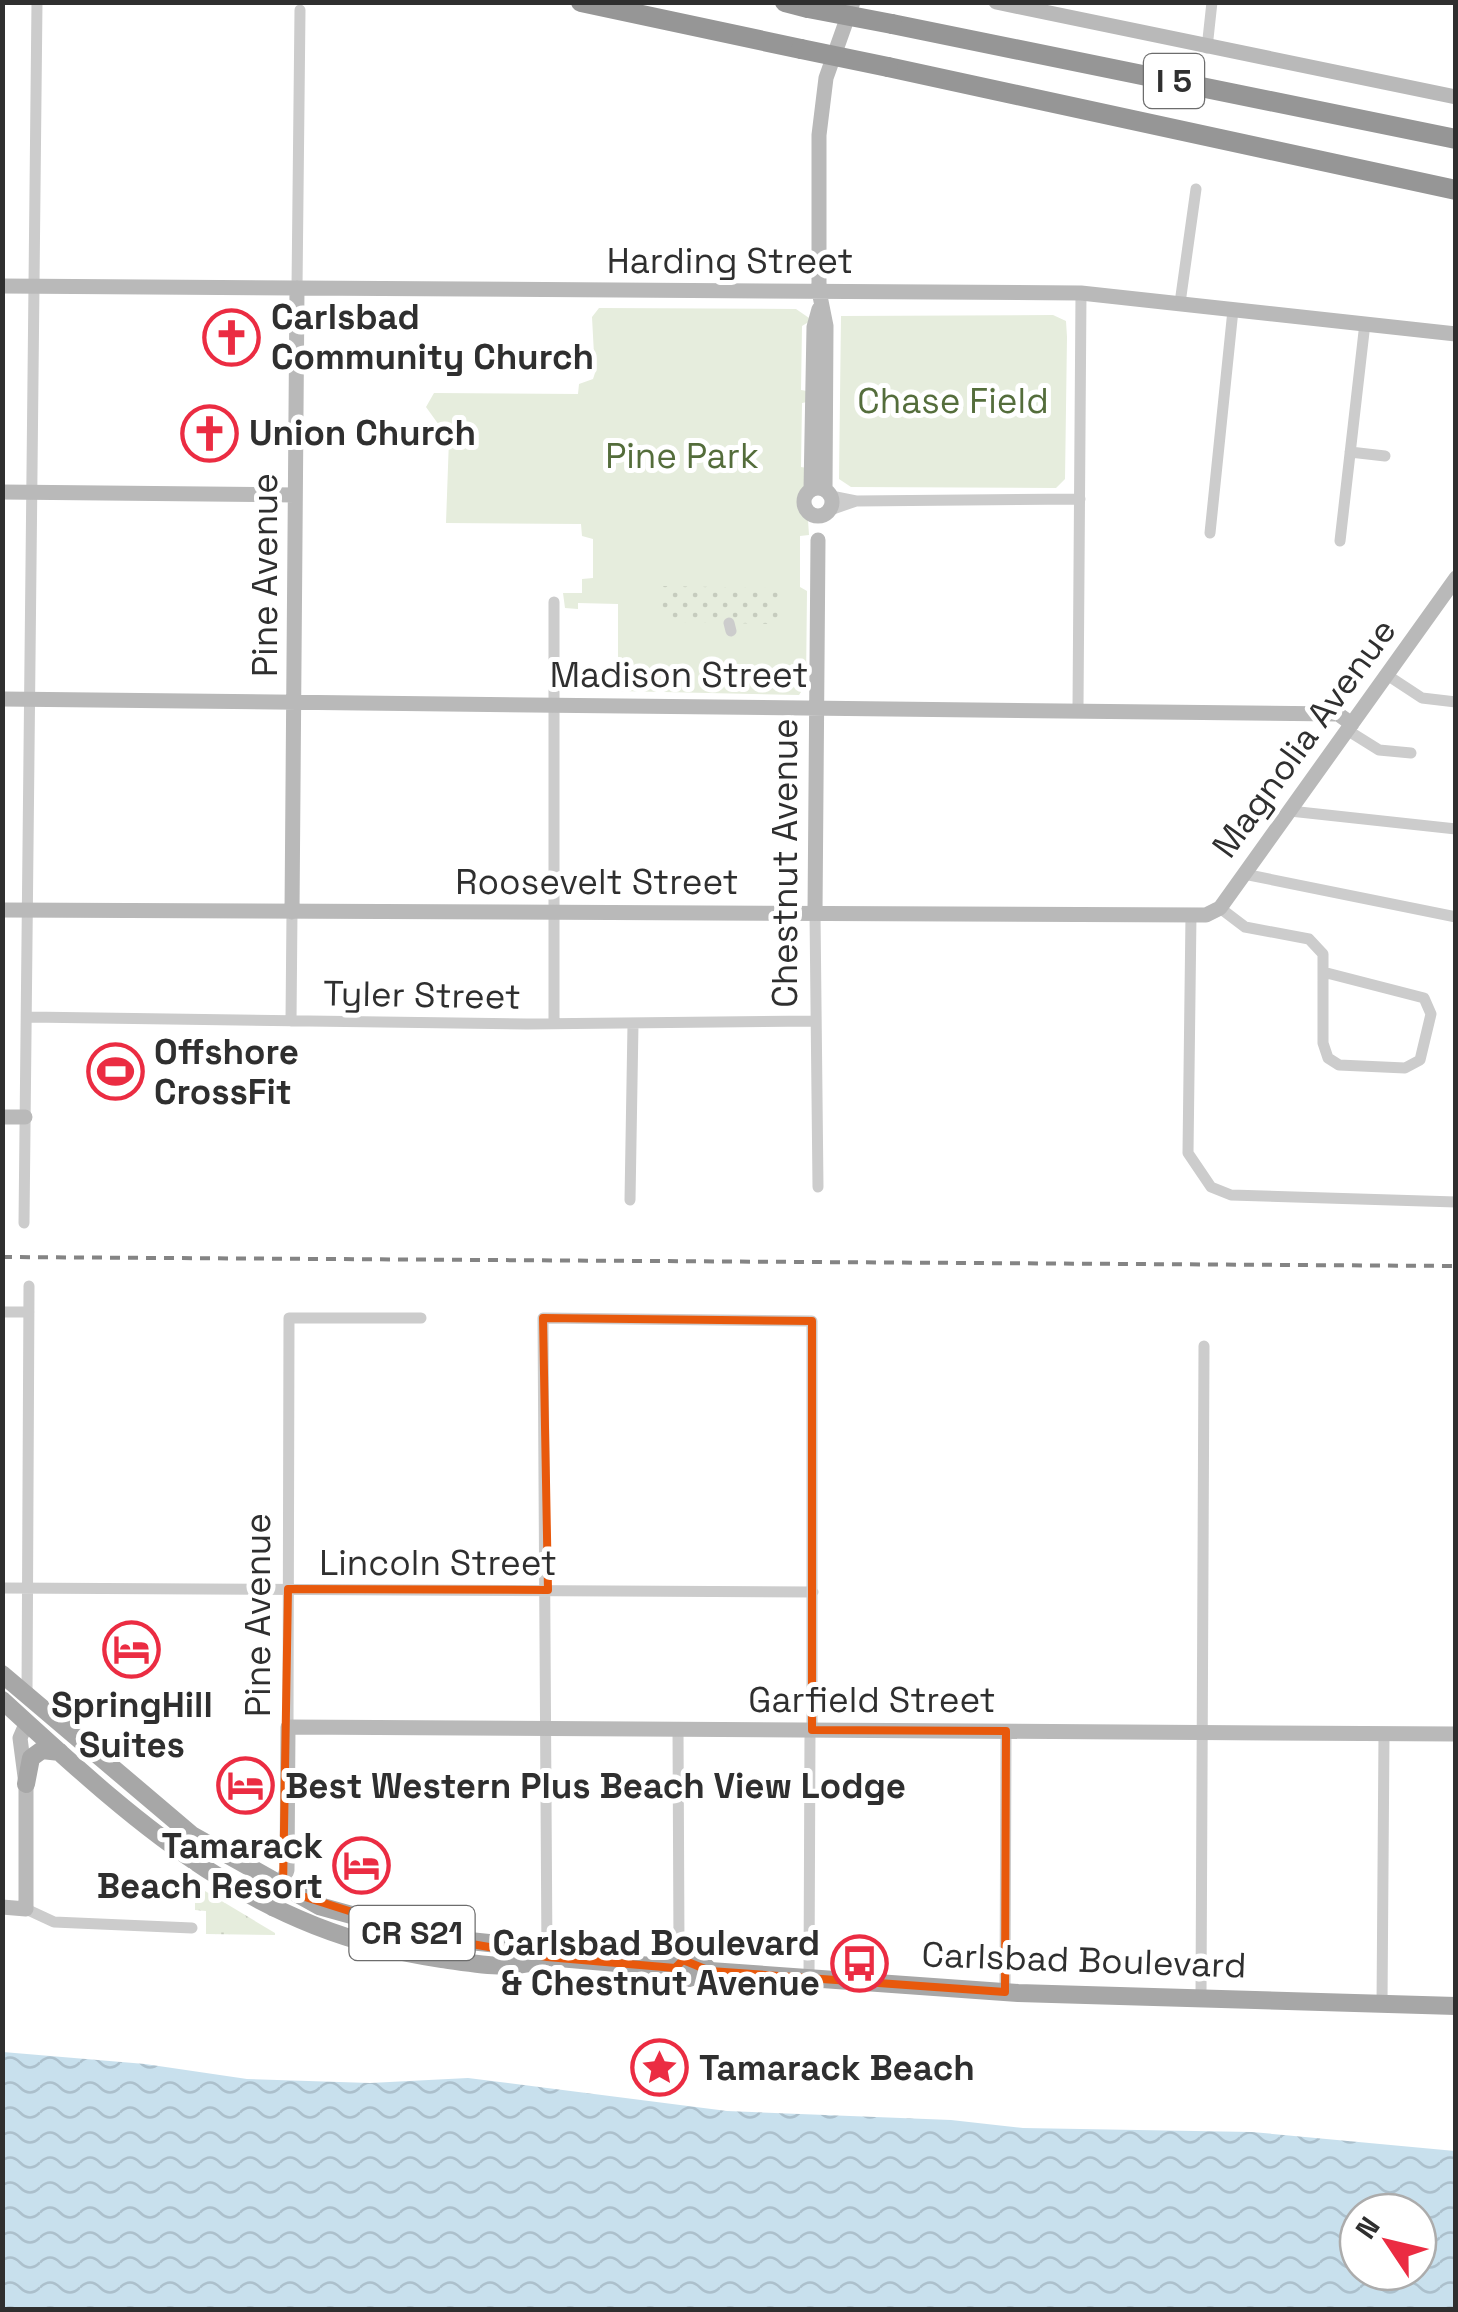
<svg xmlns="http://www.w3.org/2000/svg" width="1458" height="2312" font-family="'Space Grotesk',sans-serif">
	<defs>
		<pattern id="grass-tufts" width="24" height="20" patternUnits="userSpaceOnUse" patternTransform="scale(2.5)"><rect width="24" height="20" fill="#e6eddd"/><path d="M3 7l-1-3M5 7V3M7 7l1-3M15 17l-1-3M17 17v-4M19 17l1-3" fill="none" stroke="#c6ccbe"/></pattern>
		<pattern id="garden-dots" width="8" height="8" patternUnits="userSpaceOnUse" patternTransform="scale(2.5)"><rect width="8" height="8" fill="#e6eddd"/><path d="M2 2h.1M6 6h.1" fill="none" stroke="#c6ccbe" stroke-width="1.8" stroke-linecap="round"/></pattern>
		<pattern id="water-waves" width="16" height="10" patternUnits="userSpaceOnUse" patternTransform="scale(2.5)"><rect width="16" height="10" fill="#c8e0ed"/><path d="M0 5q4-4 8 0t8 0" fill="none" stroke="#acc0cc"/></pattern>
	</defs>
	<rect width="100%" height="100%" fill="#fff"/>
	<path fill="url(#grass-tufts)" d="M195 1885 275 1933V1935L206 1934V1911L195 1910Z"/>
	<path fill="#e6eddd" d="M599 308 796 309 812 320 802 326 801 390 807 391V402L802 403 801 467 807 468 810 481 798 501 808 520 809 535 800 536V587L807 591 806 685 799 695 618 691V604L578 603V609L565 608 563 593H582V579L593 578V539L582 536 581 524 446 523 449 439 426 407 434 393 578 394 579 384 593 379 595 373 592 317Z
		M1053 315 1066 321 1067 337 1065 479 1056 488 851 487 839 479 841 316Z"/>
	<path fill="url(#garden-dots)" d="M658 586 782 588V624L670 622V609H658Z"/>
	<path fill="url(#water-waves)" fill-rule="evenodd" d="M3 2052 145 2064 247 2079 370 2083 468 2078 727 2111 951 2120 1023 2128 1252 2132 1455 2151V2309H3ZM1358 2212H1418V2272H1358Z"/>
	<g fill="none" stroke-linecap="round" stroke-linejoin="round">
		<path stroke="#ccc" stroke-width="11" d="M1207 48 1212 2
			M297 288 300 10
			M1180 303 1196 189
			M1350 452 1385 456
			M856 501 1080 499
			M830 510 856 501 831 496
			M1210 533 1233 310
			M1340 541 1365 323
			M729 623 731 631
			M1387 675 1422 698 1456 702
			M1078 708 1081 293
			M1347 730 1379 750 1411 753
			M1290 811 1456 829
			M1244 874 1456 917
			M1220 908 1245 927 1309 939 1323 954V972
			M815 913 818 1187
			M1191 915 1188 1153 1211 1187 1231 1195 1456 1202
			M1323 972 1424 998 1431 1014 1420 1060 1405 1068 1339 1065 1328 1058 1323 1043Z
			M29 1017 527 1024 814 1021
			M291 1021 292 912
			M554 1023V602
			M630 1200 633 1024
			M24 1223 37 2
			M2 1312H29
			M2 1588 813 1592
			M27 1695 29 1286
			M288 1727 289 1318H421
			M26 1909 54 1922 192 1928
			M547 1957 543 1318 812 1321V1730
			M675 1968 679 1946 678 1729
			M809 1979 810 1730
			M1005 1992 1006 1731
			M1201 1997 1204 1346
			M1382 2005 1384 1734"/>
		<path stroke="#b9b9b9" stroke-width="15" d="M996 2 1456 97
			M2 286 1081 293 1456 334
			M804 502a14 14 0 1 1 28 0a14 14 0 1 1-28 0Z
			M811 490 814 327 819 309
			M825 490 826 326 819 291V135L826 78 853 2
			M2 492 295 495
			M2 699 1338 714 1352 724
			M2 910 1206 915 1220 908 1456 578
			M292 912 297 288
			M815 913 818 540
			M2 1117H25
			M2 1907 26 1909V1784L20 1738 27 1722
			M273 1909 287 1870 288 1727 1456 1734"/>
		<path stroke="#a7a7a7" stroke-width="18" d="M2 1674 192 1835 319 1906 431 1937 508 1945 547 1957 675 1968 683 1960 701 1962 710 1971
			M2 1700C140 1826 251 1931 442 1959 478 1964 514 1972 547 1957
			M26 1784 31 1758 42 1750 60 1752
			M675 1968 689 1978 710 1971 1018 1993 1456 2006"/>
		<path stroke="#969696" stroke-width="20" d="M581 2 801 49
			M785 2 808 8
			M892 24 1456 139
			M888 67 1456 190"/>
		<path stroke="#848484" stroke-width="4" stroke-dasharray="10 8" stroke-linecap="butt" d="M2 1257 1456 1266"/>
		<path stroke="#969696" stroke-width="20" d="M808 8 892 24
			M801 49 888 67"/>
	</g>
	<path fill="none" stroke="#e8590c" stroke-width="8" stroke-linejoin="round" d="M543 1318 812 1321V1730L1006 1731 1005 1992 710 1971 683 1960 675 1968 547 1957 431 1937 283 1890 288 1589 548 1590Z"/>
	<defs>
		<symbol id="church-ring" viewBox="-11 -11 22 22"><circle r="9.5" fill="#fff" stroke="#eb2c42" stroke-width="1.5"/><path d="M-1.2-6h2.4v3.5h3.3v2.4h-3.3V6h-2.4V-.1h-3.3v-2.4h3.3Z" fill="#eb2c42"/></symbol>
		<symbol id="stadium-ring" viewBox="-11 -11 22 22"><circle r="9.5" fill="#fff" stroke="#eb2c42" stroke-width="1.5"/><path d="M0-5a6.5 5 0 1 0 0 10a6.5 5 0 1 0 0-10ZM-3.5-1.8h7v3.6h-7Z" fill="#eb2c42"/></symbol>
		<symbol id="hotel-ring" viewBox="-11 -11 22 22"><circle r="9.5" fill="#fff" stroke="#eb2c42" stroke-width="1.5"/><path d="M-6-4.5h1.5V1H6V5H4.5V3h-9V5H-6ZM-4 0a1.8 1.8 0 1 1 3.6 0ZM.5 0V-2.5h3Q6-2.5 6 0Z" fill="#eb2c42"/></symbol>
		<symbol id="bus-ring" viewBox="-11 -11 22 22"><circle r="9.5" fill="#fff" stroke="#eb2c42" stroke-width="1.5"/><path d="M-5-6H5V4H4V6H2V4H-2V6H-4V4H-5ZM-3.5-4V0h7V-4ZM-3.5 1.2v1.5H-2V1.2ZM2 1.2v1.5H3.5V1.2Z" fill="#eb2c42"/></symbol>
		<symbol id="sight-ring" viewBox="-11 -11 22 22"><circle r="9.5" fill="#fff" stroke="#eb2c42" stroke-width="1.5"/><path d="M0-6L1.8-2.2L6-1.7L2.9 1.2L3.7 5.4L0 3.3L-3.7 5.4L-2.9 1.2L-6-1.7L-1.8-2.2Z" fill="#eb2c42"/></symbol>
	</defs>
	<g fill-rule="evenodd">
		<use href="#church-ring" x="200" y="306" width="63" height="63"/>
		<use href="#church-ring" x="178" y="402" width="63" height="63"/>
		<use href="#stadium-ring" x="84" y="1040" width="63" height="63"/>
		<use href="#hotel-ring" x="100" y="1618" width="63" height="63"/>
		<use href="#hotel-ring" x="214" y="1754" width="63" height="63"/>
		<use href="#hotel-ring" x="330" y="1834" width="63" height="63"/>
		<use href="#bus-ring" x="828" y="1932" width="63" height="63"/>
		<use href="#sight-ring" x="628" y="2036" width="63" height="63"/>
	</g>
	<g text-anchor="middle" stroke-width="10" stroke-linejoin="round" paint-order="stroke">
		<g fill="#fff" stroke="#6d6d6d" stroke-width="2.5">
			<rect x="1144" y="54" width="60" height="54" rx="8"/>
			<rect x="349.5" y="1906" width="125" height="54" rx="8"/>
		</g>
		<g font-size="32" font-weight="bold" fill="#2f2f2f">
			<text x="1174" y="92">I 5</text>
			<text x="412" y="1944">CR S21</text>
		</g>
		<g font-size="35" fill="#2f2f2f" stroke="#fff">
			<text x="730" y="273">Harding Street</text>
			<text transform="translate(265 575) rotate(-90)" y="12">Pine Avenue</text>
			<text x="679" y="687">Madison Street</text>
			<text transform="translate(1304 738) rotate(-54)" y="12">Magnolia Avenue</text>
			<text transform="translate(785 863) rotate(-90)" y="12">Chestnut Avenue</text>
			<text x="597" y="894">Roosevelt Street</text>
			<text transform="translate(422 995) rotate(1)" y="12">Tyler Street</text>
			<text x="438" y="1575">Lincoln Street</text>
			<text transform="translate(258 1615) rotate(-90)" y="12">Pine Avenue</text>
			<text x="872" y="1712">Garfield Street</text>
			<text transform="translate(1084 1960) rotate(2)" y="12">Carlsbad Boulevard</text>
		</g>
		<g font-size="35" font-weight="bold" fill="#2f2f2f" stroke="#fff" text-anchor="start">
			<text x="271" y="329">Carlsbad<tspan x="271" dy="40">Community Church</tspan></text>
			<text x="249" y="445">Union Church</text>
			<text x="154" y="1064">Offshore<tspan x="154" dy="40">CrossFit</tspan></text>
			<text x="132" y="1717" text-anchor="middle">SpringHill<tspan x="132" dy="40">Suites</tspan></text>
			<text x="285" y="1798">Best Western Plus Beach View Lodge</text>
			<text x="323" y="1858" text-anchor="end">Tamarack<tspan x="323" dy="40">Beach Resort</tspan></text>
			<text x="820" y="1955" text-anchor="end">Carlsbad Boulevard<tspan x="820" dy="40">&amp; Chestnut Avenue</tspan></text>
			<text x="699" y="2080">Tamarack Beach</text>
		</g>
		<g font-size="35" fill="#546d3b" stroke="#fff">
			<text x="953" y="413">Chase Field</text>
			<text x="682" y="468">Pine Park</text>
		</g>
	</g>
	<rect width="1458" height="2312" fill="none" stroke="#2f2f2f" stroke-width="10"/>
	<g transform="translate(1388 2242) rotate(305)"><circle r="48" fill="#ffffff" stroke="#acacac" stroke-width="2.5"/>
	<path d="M0-8L18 38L0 25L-18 38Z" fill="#eb2c42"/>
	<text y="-15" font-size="28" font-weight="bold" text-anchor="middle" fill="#2f2f2f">N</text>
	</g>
</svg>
